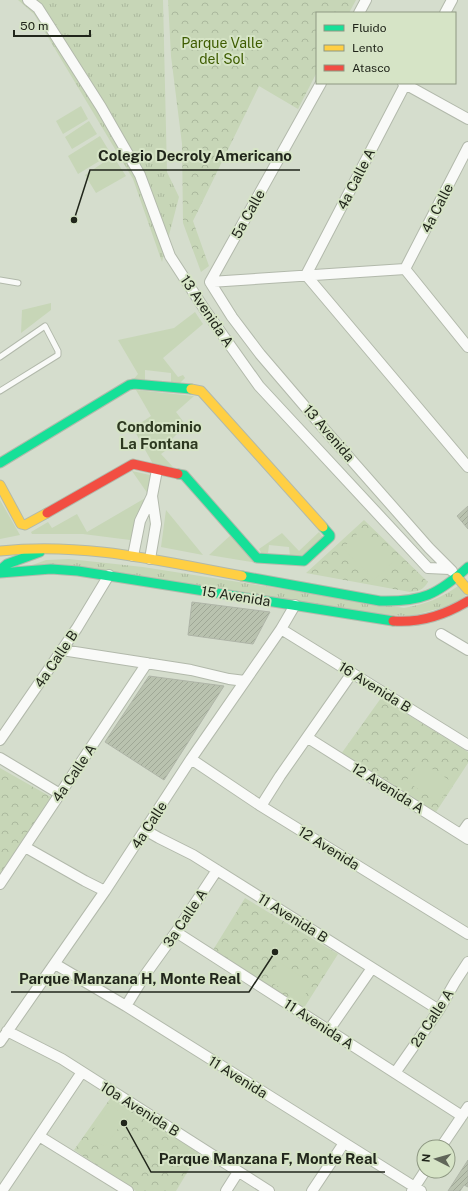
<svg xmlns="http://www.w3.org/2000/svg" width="468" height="1191" font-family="'Public Sans',sans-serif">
	<defs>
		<pattern id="grass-tufts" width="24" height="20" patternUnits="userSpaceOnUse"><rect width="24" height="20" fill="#c7d6b7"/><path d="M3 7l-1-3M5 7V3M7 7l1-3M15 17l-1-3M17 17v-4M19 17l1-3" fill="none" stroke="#abb89d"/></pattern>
		<pattern id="park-crowns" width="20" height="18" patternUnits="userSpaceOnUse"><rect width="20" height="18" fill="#c7d6b7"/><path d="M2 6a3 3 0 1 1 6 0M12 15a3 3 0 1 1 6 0" fill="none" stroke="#abb89d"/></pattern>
		<pattern id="building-hatch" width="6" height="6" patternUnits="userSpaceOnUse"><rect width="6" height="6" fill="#b9c2af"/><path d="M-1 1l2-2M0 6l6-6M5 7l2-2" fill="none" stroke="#9fa796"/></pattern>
	</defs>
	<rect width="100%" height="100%" fill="#d5ddcd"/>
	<path fill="url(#grass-tufts)" d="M18 0H163L167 172 179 197 162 262 133 179 34 14Z
		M69 559 143 567 404 608C425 604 440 599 458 586L466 595 452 605 411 616 388 615 24 568 46 560Z"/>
	<path fill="url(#park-crowns)" d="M168 0H356L349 13H317V72L298 109 259 86 193 221 209 266 201 272 183 223 182 144 171 56Z
		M364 520 428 582C423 590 419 591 410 592L306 573Z
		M381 698 468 752V763L436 812 341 754Z
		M0 768 51 797 0 874Z
		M245 898 338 954 304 1008 213 950Z
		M112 1096 200 1151 176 1191H136L74 1150Z"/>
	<path fill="#c7d6b7" d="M81 106 88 119 63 134 56 121Z
		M89 121 97 134 72 149 65 137Z
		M100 136 111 154 78 174 68 156Z
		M113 156 126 176 96 193 85 175Z
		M51 303V310L21 333 22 310Z
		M195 312 203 324 163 358 178 377 183 375 185 378 178 385 171 384V373L145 370V381L133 380 138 374 118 340 174 328Z
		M136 390 194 396 176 412 186 425 166 445 169 448 161 454 173 467 153 464 133 428 151 416Z
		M132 471 150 475 153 478 150 497Z
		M147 497 138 541 83 534H32L31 532 48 522 52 528 77 514 87 532Z
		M0 500 20 535 0 539Z
		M166 510 203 555 161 547Z
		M362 529 394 561 374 580 343 548Z
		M319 532 323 537 300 557 290 556 289 547 269 545 268 553 262 554 259 549 282 533 299 551Z
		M232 534 257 563 209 555Z
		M420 761 452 782 439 803 406 781Z
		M279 962 312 984 301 1001 268 980Z
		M110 1105 127 1116 105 1147 89 1136Z"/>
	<path fill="url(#building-hatch)" stroke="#afb5a8" d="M468 506V529L457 516Z
		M192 602 270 612 253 644 188 635Z
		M149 676 224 686 164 780 105 742Z
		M468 1160V1187L464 1185 460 1191H448Z"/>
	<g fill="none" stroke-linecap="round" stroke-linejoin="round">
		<defs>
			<path id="lane" d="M0 280 18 283
				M0 357 45 326 58 351V355L0 391"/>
			<path id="street" d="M28 0 38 8 101 107 140 175 170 256 205 310 259 386 428 568 450 569
				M359 13 366 0
				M445 13 452 0
				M403 83 468 119
				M406 83 306 275 468 467
				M405 269 468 147
				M405 269 468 347
				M210 282 232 317 260 354 325 430 429 548 452 571
				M210 282 321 83
				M210 282 405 269
				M133 556 140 521 152 496
				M150 559 156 524 152 496 157 470
				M281 629 468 745
				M441 634 468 650
				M62 650 191 670 229 679 245 681
				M308 738 468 839
				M0 740 77 628 109 575
				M0 758 60 794
				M191 759 261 806 468 934
				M261 806 280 776 352 673
				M145 830 159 838 193 855 439 1010
				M461 834 468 824
				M25 847 85 881 105 891
				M0 884 147 663
				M176 932 462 1116
				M55 964 126 1006 421 1191
				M126 1006 145 975 176 932 217 870
				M329 1030 372 968
				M7 1031 62 1059 269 1191
				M0 1042 105 891 191 759 281 629 295 605
				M395 1073 439 1010 455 982 468 962
				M39 1136 128 1191
				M441 1147 468 1107
				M2 1191 82 1072
				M226 1191 238 1172
				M312 1191 344 1143
				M412 1191 425 1171"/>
			<path id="fast" d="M0 463 129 385 134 384 191 389
				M178 474 184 475 257 558 304 561 330 537V535L323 527
				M0 570 7 564 40 552
				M0 573 51 569 78 571 393 621
				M242 576 380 601C422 602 437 595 468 567"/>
			<path id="slow" d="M191 389 201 391 323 527
				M0 485 21 524 25 525 47 513
				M0 551C84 542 160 561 242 576
				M457 577 468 590"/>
			<path id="jam" d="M47 513 133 464 178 474
				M393 621C420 623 445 615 468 601"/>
		</defs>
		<use href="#lane" stroke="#b2b9ab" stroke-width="7"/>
		<use href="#street" stroke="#b2b9ab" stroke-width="12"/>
		<use href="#fast" stroke="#b2b9ab" stroke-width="11"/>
		<use href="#slow" stroke="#b2b9ab" stroke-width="11"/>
		<use href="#jam" stroke="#b2b9ab" stroke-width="11"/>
		<use href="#lane" stroke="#f9faf8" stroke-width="5"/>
		<use href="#street" stroke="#f9faf8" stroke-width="10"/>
		<use href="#fast" stroke="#16e098" stroke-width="9"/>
		<use href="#slow" stroke="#ffcf43" stroke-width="9"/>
		<use href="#jam" stroke="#f24e42" stroke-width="9"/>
	</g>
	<g text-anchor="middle" stroke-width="4" stroke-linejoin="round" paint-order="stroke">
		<g font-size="14" fill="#3e5c00" stroke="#d6e4c6">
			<text x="222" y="48">Parque Valle<tspan x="222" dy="16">del Sol</tspan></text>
		</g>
		<g font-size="14" fill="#21261b" stroke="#d6e4c6">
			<text transform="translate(356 179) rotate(-63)" y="5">4a Calle A</text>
			<text transform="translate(437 208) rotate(-63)" y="5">4a Calle</text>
			<text transform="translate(248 214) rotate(-61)" y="5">5a Calle</text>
			<text transform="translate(207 311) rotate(56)" y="5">13 Avenida A</text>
			<text transform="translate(329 433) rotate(49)" y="5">13 Avenida</text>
			<text transform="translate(236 596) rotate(9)" y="5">15 Avenida</text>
			<text transform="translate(56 659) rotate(-56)" y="5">4a Calle B</text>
			<text transform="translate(375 687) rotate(32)" y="5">16 Avenida B</text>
			<text transform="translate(74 773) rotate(-56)" y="5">4a Calle A</text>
			<text transform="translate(388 788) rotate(32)" y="5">12 Avenida A</text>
			<text transform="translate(149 825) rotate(-57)" y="5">4a Calle</text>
			<text transform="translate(329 848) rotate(32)" y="5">12 Avenida</text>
			<text transform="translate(185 918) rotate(-56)" y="5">3a Calle A</text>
			<text transform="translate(293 918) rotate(32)" y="5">11 Avenida B</text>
			<text transform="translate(432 1018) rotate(-57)" y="5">2a Calle A</text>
			<text transform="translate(319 1024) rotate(33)" y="5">11 Avenida A</text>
			<text transform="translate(238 1077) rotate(32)" y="5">11 Avenida</text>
			<text transform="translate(140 1109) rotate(32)" y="5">10a Avenida B</text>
		</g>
		<g font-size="15" font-weight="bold" fill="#2e3921" stroke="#d6e4c6">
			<text x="159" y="432">Condominio<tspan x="159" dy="17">La Fontana</tspan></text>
		</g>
	</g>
	<path fill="none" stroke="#21261b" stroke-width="1.5" d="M74 220L90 170H300M275 952L249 992H11M124 1123L151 1172H385"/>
	<g fill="#21261b" stroke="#d6e4c6" stroke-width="1.5">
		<circle cx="74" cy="220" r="4"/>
		<circle cx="275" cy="952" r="4"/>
		<circle cx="124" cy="1123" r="4"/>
	</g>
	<g font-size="15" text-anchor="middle" font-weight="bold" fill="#21261b" stroke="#d6e4c6" stroke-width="4" stroke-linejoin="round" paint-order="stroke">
		<text x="195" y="161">Colegio Decroly Americano</text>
		<text x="130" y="984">Parque Manzana H, Monte Real</text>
		<text x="268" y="1164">Parque Manzana F, Monte Real</text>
	</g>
	<rect x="316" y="12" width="140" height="72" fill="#d6e4c6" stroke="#8e9882"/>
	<rect x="324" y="25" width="20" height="6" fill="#16e098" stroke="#8e9882"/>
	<text x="352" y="32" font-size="12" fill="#21261b">Fluido</text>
	<rect x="324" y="45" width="20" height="6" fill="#ffcf43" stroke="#8e9882"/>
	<text x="352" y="52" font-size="12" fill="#21261b">Lento</text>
	<rect x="324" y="65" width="20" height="6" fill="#f24e42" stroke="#8e9882"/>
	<text x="352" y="72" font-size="12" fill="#21261b">Atasco</text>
	<g transform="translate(436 1159) rotate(276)"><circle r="19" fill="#d6e4c6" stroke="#8e9882"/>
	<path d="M0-3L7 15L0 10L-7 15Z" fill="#606659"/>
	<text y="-6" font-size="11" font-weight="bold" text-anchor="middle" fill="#21261b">N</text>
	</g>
	<path d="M14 30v6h76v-6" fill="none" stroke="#21261b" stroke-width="2"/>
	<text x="20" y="30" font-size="12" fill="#21261b" stroke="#d6e4c6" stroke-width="3" paint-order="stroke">50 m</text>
</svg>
